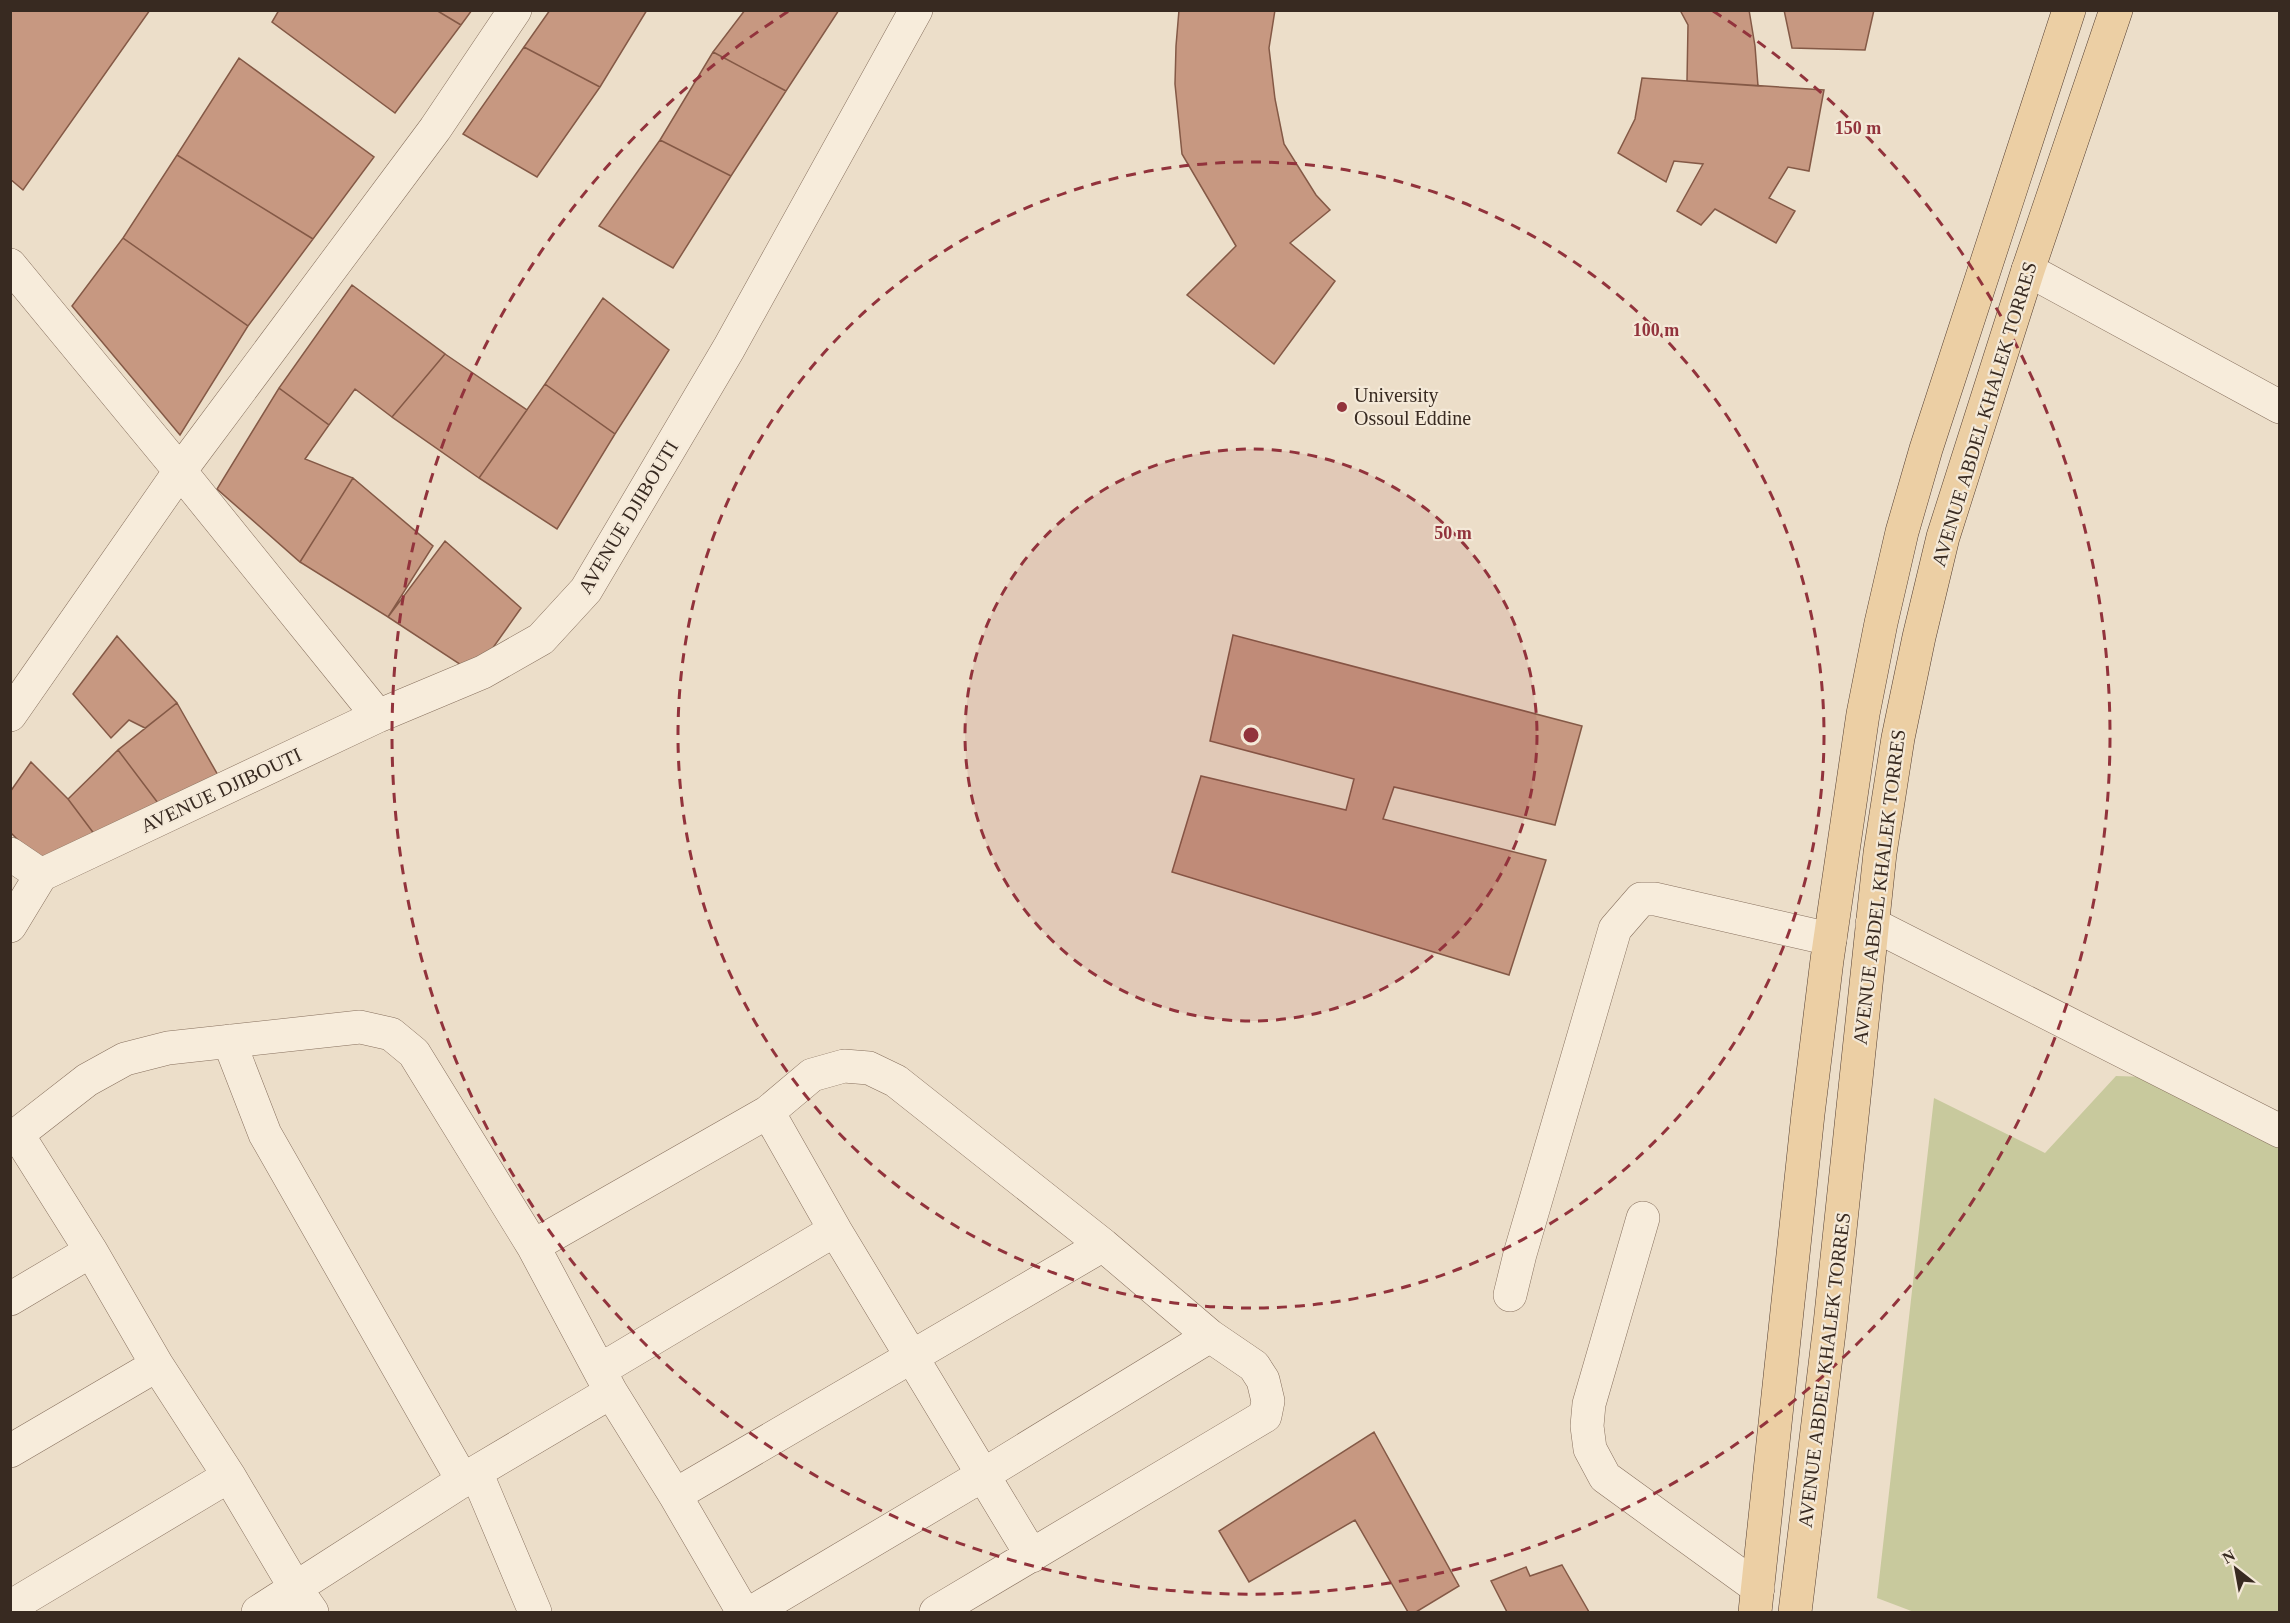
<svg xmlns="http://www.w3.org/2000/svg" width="2290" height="1623" font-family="Georgia,serif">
	<rect width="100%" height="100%" fill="#ecdec9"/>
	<path fill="#c8c99d" d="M2116 1076 2180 1078 2279 1130V1612H1914L1877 1598 1934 1098 2045 1153Z"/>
	<path fill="#c79881" stroke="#845946" stroke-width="1.5" d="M10 10H150L23 190 10 179Z
		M279 10H436L461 25 395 113 272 22Z
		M436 10H472L461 25Z
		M550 10H647L600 87 524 47Z
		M745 10H839L786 91 713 52Z
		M1179 10H1275L1269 48 1275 99 1284 144 1316 195 1330 210 1290 243 1335 281 1274 364 1187 295 1236 246 1182 154 1175 84 1176 46Z
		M1680 10H1749L1755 46 1758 86 1687 81 1688 25Z
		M1784 10H1874L1865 50 1792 48Z
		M524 47 600 87 537 177 463 134Z
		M713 52 786 91 731 176 660 140Z
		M239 58 374 157 313 239 177 155Z
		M1642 78 1824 90 1809 171 1788 167 1769 198 1795 211 1776 243 1715 209 1701 225 1677 211 1703 164 1674 161 1666 182 1618 153 1635 119Z
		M660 140 731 176 673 268 599 226Z
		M177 155 313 239 248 326 123 238Z
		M123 238 248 326 180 435 72 306Z
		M352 285 445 354 392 417 355 389 329 425 279 388Z
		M603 298 669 350 615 434 545 384Z
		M445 354 527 410 479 478 392 417Z
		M545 384 615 434 557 529 479 478Z
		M279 388 329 425 305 459 353 478 300 562 217 489Z
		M353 478 433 546 388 617 300 562Z
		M445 541 521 608 490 652 461 665 388 617Z
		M1233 635 1582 726 1555 825 1394 787 1383 819 1546 860 1509 975 1172 872 1201 776 1346 810 1354 779 1210 741Z
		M117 636 177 703 145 728 129 720 111 738 73 694Z
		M177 703 219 777 161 807 118 750Z
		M118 750 161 807 98 839 68 799Z
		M31 762 68 799 98 839 41 863 10 832V792Z
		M1374 1432 1459 1586 1416 1612H1408L1355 1520 1249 1582 1219 1531Z
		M1562 1565 1589 1612H1507L1491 1581 1526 1567 1530 1576Z"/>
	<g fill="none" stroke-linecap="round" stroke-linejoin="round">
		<defs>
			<path id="minor" d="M10 265 180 471 378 716
				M2028 270 2280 407
				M10 715 180 471 435 129 515 10
				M10 854 41 875
				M1872 924 2280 1131
				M10 926 41 875 378 716 483 672 541 639 586 590 729 348 916 10
				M229 1041 265 1134 463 1481
				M768 1112 835 1230 1032 1556
				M18 1135 91 1251 157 1365 229 1476 296 1589 312 1612
				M10 1140 87 1080 125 1059 168 1048 360 1027 391 1034 414 1053 533 1246 611 1392 675 1495 743 1612
				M1643 1218 1589 1404 1587 1426 1590 1449 1605 1477 1758 1588
				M533 1246 768 1112 812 1075 844 1066 869 1068 896 1081 1103 1245 1210 1336 1254 1366 1263 1380 1268 1401 1265 1416 936 1612
				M1510 1295 1520 1254 1615 929 1641 899H1655L1830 939
				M10 1299 91 1251
				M600 1370 835 1230
				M10 1451 157 1365
				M476 1472 535 1612
				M675 1495 1103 1245
				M10 1607 229 1476
				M258 1612 476 1472 611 1392
				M752 1612 983 1475 1210 1336"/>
			<path id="major" d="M1755 1612 1808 1114 1827 960 1863 714 1881 623 1902 532 1926 449 2069 10
				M1795 1612 1830 1324 1880 853 1898 738 1919 637 1943 537 2028 270 2116 10"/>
		</defs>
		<use href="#minor" stroke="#87705e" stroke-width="34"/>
		<use href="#major" stroke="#553f32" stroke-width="34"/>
		<use href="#minor" stroke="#f7ecdb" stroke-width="33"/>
		<use href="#major" stroke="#eccfa4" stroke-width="33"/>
	</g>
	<circle cx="1251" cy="735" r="286" fill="#92333c" fill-opacity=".12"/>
	<g fill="none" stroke="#92333c" stroke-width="3" stroke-dasharray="10 8">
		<circle cx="1251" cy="735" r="286"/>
		<circle cx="1251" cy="735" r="573"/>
		<path d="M1713 11A859 859 0 1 1 789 11"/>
	</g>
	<circle fill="#92333c" stroke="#f4e9d8" stroke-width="2" cx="1342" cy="407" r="6"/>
	<g text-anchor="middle" stroke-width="4.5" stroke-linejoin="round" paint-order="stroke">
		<g font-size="20" fill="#382a21" stroke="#f4e9d8" text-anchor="start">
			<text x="1354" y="402">University<tspan x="1354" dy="23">Ossoul Eddine</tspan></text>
		</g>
		<g font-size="20" fill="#382a21" stroke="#f4e9d8">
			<text transform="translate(1984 414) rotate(-73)" y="7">AVENUE ABDEL KHALEK TORRES</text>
			<text transform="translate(628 517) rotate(-59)" y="7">AVENUE DJIBOUTI</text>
			<text transform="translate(221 790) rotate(-25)" y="7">AVENUE DJIBOUTI</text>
			<text transform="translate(1879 887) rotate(-83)" y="7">AVENUE ABDEL KHALEK TORRES</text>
			<text transform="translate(1824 1370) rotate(-83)" y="7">AVENUE ABDEL KHALEK TORRES</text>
		</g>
	</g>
	<circle cx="1251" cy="735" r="9" fill="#92333c" stroke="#f4e9d8" stroke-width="3"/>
	<g font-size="18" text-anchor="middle" font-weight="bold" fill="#92333c" stroke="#f4e9d8" stroke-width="4.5" stroke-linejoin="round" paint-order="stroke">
		<text x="1858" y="134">150 m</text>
		<text x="1656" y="336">100 m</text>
		<text x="1453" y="539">50 m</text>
	</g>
	<rect width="2290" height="1623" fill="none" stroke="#382a21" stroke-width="24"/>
	<g transform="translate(2236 1569) rotate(329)" stroke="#f4e9d8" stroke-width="4.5" paint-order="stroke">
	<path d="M0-4.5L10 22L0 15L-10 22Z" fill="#382a21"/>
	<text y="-9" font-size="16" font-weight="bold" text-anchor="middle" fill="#382a21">N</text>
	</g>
</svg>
